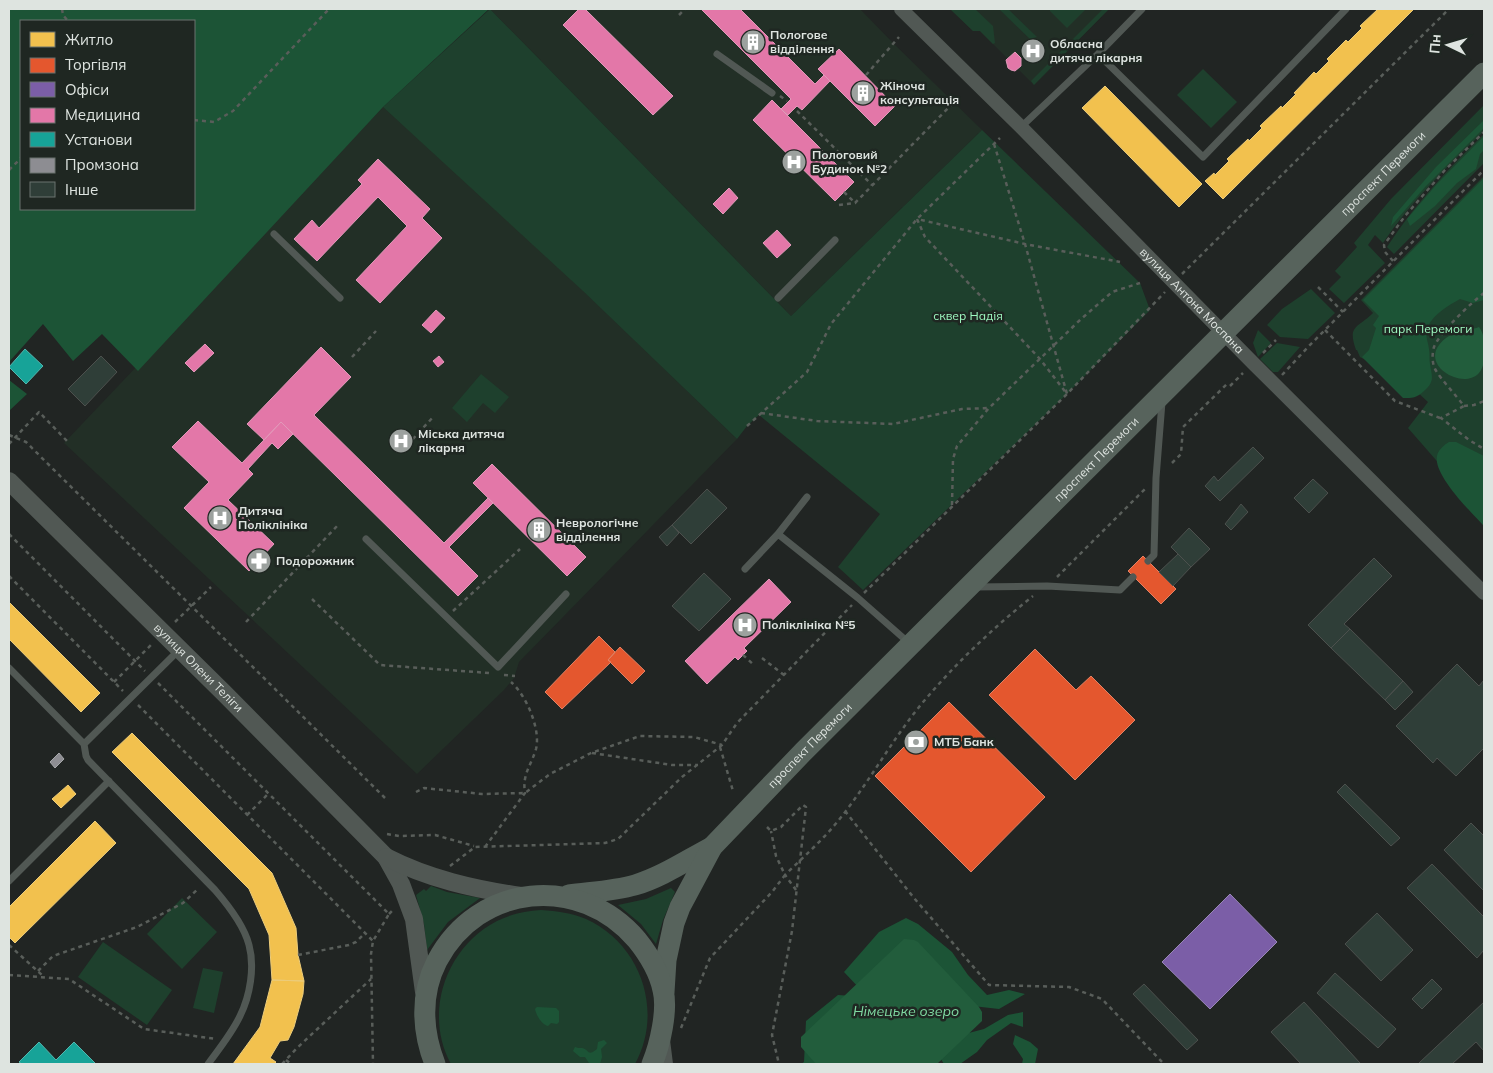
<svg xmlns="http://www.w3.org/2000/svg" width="1493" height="1073" font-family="Mulish,sans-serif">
	<rect width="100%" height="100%" fill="#212523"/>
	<path fill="#222f26" d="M490 9H860L893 43 982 130 791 316Z
		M950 9H1109L1034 85 980 31H973Z
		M383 107 510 220 737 439 519 662 514 678 504 690 417 774 64 443Z"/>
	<path fill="#1e402d" d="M490 9 791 316 982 130 1140 283 1150 310 1067 394 863 590 838 567 880 514 759 415 747 426 737 439 583 291 383 107Z
		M950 9H975L993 26 995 43 993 44 980 31H973Z
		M999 9H1008L1037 37 1030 39Z
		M1050 9H1086L1067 28 1050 11Z
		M1103 9H1109L1034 85 1031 81Z
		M1203 69 1237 102 1211 128 1177 95Z
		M1484 105V131C1448 166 1411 201 1383 243L1375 235 1368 245 1385 263 1344 303 1329 289 1341 277 1335 271 1357 247 1354 243 1391 199Z
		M1484 134V163L1394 254 1387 247C1416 203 1447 170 1484 134Z
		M1484 176V515L1408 428 1428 402 1405 381 1360 357 1357 350H1356C1347 325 1358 328 1373 313L1361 300Z
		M1311 289 1335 313 1308 339 1280 337 1267 325 1282 309Z
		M1258 330 1271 343 1258 357 1253 343Z
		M1277 343 1300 347 1278 372H1273L1260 359Z
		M481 374 509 397 495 413 483 403 467 422 452 408Z
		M431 886 447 892 480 898 448 922 427 950 424 924 416 895 424 889 426 891Z
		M671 888 675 892 663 920 656 944 641 924 618 905 646 899Z
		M182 898 217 932 182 969 147 934Z
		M541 910C557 911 572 913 586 919 641 944 664 1011 635 1064H451C423 1013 446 947 497 921 511 914 526 911 541 910Z
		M103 942 172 990 147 1025 78 977Z
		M203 968 223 972 214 1013 193 1008Z"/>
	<path fill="#1c5436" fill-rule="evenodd" d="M9 9H489L383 107 138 371 102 334 73 361 43 324 9 362ZM194 21V209H21V21Z
		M1484 120V128L1426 186 1391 226 1393 217 1436 167Z
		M1484 136V150L1480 154 1476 169 1457 183 1435 206 1410 226 1407 219 1437 184Z
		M1484 178V300L1473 303 1460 299C1449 305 1434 314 1428 326 1424 334 1428 341 1429 349 1430 354 1429 359 1430 364 1432 377 1435 381 1424 391 1417 398 1412 398 1403 398L1362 357 1369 350 1376 328 1373 325 1379 316 1363 300Z
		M9 380 27 394 9 411Z
		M1449 442H1456L1484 456V526C1472 513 1433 475 1437 456 1438 450 1444 445 1449 442Z
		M906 918 918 924 952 952 968 975 987 995 1009 990 1025 994 999 1009 964 1005 861 990 844 972 879 932Z
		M838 995 852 996 860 1064H801L804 1062 806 1021Z
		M537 1007 556 1008 559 1011V1022L557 1024 551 1023 548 1026C542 1025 536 1015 535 1009Z
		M1023 1012V1027L1011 1023 987 1040 977 1052 960 1064H944L936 1051 961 1035 984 1029 1008 1015Z
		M1015 1035 1030 1042 1038 1049 1035 1064H1022L1023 1059 1013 1044Z
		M604 1040 607 1043 601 1049 602 1057 600 1064 589 1063 585 1057H580L573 1051 575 1047C577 1048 580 1048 582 1048 590 1050 587 1057 597 1049L598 1042Z"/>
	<path fill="#225d3c" d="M1479 327C1486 337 1484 345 1484 357 1484 406 1396 362 1456 332 1461 329 1472 330 1479 327Z
		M904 939 914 940 918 942 979 1007 982 1012V1021L937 1064H816L801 1047V1037Z"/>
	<path fill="#f2c14e" stroke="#eccc7a" d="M1378 9H1414L1223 199 1205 181 1214 173 1215 175 1229 161 1227 159 1248 139 1249 141 1262 128 1260 126 1281 106 1282 108 1296 94 1294 93 1314 72 1316 74 1329 61 1327 59 1346 40 1348 42 1362 28 1360 26Z
		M1105 86 1202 184 1179 207 1082 108Z
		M9 602 100 693 81 712 9 639Z
		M132 733 272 873 296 928 298 955 304 981 272 980 269 935 249 889 112 752Z
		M68 785 76 794 61 808 52 799Z
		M95 821 116 843 15 943 9 937V907Z
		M272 980 304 981 303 994 294 1027 288 1040 280 1041 270 1058 276 1062 274 1064H233L260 1027Z"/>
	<path fill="#e4572e" stroke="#e28163" d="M1143 556 1176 589 1161 604 1128 571Z
		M599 636 615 652 608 660 611 662 562 709 545 692Z
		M620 647 645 671 632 684 608 660Z
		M1035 649 1076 690 1091 676 1135 720 1075 780 989 695Z
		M949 702 1045 797 971 872 875 776Z"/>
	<path fill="#7b5ea7" stroke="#9986b8" d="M1230 894 1277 942 1210 1009 1162 962Z"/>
	<path fill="#e377a8" stroke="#e298b9" d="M579 9H585L673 96 653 115 563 25Z
		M701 9H740L815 84 824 75 830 81 802 110 797 106 788 115 781 109 791 99Z
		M839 49 895 106 875 126 818 69Z
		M1015 52 1021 58V66L1015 71 1011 70 1008 68 1006 60Z
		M772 100 854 182 835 201 753 120Z
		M378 159 430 209 422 218 442 238 380 303 356 280 407 226 378 197 317 261 294 239 312 220 319 228 362 184 358 180Z
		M729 188 738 198 723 214 713 204Z
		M777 230 791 245 777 258 763 243Z
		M436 310 445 318 431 333 422 325Z
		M205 344 214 353 194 372 185 363Z
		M321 347 351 377 314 415 444 543 488 498 493 503 449 547 478 576 458 596 281 422 264 440 247 424Z
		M439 356 444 362 438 367 433 361Z
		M198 421 242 463 281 422 293 434 278 449 272 443 248 469 253 474 228 500 274 544 249 571 184 508 209 482 172 447Z
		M492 464 586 557 567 576 473 483Z
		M769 579 791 602 744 648 747 651 738 660 735 657 707 684 685 661Z"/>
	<path fill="#17a398" stroke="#53b6ae" d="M25 349 43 366 26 384 9 367Z
		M39 1042 56 1060 74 1042 96 1064H22L19 1062Z"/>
	<path fill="#8d8d92" stroke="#a5a7a9" d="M59 753 64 759 55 768 50 762Z"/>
	<path fill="#2f3e38" stroke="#4c504d" d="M101 356 117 372 85 406 68 389Z
		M1253 447 1264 458 1220 501 1205 486 1214 476 1218 481Z
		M1313 479 1328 493 1309 513 1294 498Z
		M707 489 727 508 691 544 672 525Z
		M1241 504 1248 512 1231 530 1225 524Z
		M672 525 679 533 667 546 659 537Z
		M1189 528 1210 549 1191 567 1171 547Z
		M1178 554 1191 567 1173 586 1159 572Z
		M1374 558 1392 576 1344 624 1350 629 1331 648 1308 625Z
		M704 573 731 599 699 631 672 606Z
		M1350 629 1403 681 1385 700 1331 648Z
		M1457 664 1479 686 1484 680V748L1456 776 1437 758 1433 763 1396 726Z
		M1403 681 1413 692 1395 710 1385 700Z
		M1345 784 1400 838 1391 846 1337 792Z
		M1471 823 1484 836V891L1444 850Z
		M1432 864 1484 917V950L1477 958 1407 888Z
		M1377 913 1413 950 1381 981 1345 944Z
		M1335 973 1396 1029 1378 1048 1317 993Z
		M1432 979 1442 989 1422 1009 1412 999Z
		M1144 984 1198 1040 1187 1050 1133 994Z
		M1304 1002 1360 1063 1358 1064H1301L1271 1032Z
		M1484 1002V1051L1476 1042 1452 1064H1421L1419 1063Z"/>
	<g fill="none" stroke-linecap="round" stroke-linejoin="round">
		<path stroke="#595e5a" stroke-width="2.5" stroke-dasharray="4 4" stroke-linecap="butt" d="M62 9 63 15 68 21
			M679 15 685 9
			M866 75 899 37
			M780 96 787 101
			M797 111 872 185
			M194 120 214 122 233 111 329 9
			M994 144 1025 244 1067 394 1040 359 925 237 917 219 1025 244 1120 262
			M9 170 21 158
			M844 192 855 203
			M839 205 855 203 960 96
			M1393 261 1385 252 1384 245 1405 216 1445 170 1484 132
			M1182 274 1449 9
			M1318 287 1343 312
			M1484 293C1472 302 1439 333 1434 347 1432 353 1432 363 1435 369 1442 381 1456 395 1464 406L1441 418 1469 440 1484 449
			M1325 330 1395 401 1440 418
			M1263 353 1276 340
			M352 357 376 331
			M1282 375 1308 347 1484 170
			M1230 386 1243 373
			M1464 406 1474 405 1484 401
			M761 413 817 421 893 424 962 409 989 408
			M747 426 807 372 831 324 917 219 1000 138
			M9 435 26 442 46 462 385 798
			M9 444 39 412 67 441
			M402 451 434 416
			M1172 463 1181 454 1183 427 1227 384
			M952 505 953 459 957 446 989 408 1080 320 1112 292 1140 283
			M9 534 145 671
			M9 576 123 691
			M1057 577 1145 489
			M864 593 1067 394 1165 292
			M312 599 380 665 489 673
			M453 611 520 549
			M175 622 211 587
			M246 622 339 524
			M743 655 754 665
			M762 658 784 675
			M504 675 515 676
			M114 682 151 645
			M158 683 389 914 373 941 371 954 373 1064
			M138 705 373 941
			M720 747 733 791
			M592 753 672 765H698
			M416 792 424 788 482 794 525 793 550 774 591 753 640 736 694 737 722 745
			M845 811 914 898 989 985 1069 987 1102 999 1164 1064
			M247 815 268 794
			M767 827 771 831 781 827 803 805 806 807 792 931 772 1035 779 1064
			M387 834 399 836 435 835 474 846
			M485 847 525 793C522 774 531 766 536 749 541 729 526 695 511 682
			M450 866 475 847 605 843 618 839 682 777 722 745 737 723 852 605
			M796 890 785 875C803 857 822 841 838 821 869 783 892 739 924 701 956 663 994 627 1033 596
			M389 914 394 909
			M9 945 43 976
			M298 955 349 945 356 942 365 933
			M38 971 53 956 137 927 183 903 199 888
			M9 975 69 979 144 1029 216 1039
			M681 1028 710 958 772 892 785 875 776 856 771 831
			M286 1060 291 1064
			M282 1064 297 1048 371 979"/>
		<path stroke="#515854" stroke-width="7" d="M717 54 772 93
			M1098 54 1142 9
			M1021 127 1098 54 1203 157 1346 9
			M274 234 340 298
			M778 298 835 240
			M778 534 807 497
			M366 539 498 667 566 594
			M1148 561 1154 555 1156 478 1162 402
			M745 569 778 534 858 598 909 643
			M975 587 1047 586 1120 590 1133 577
			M179 650 84 744 86 756 88 760 215 890C228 905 244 925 249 945 255 967 250 996 240 1016 232 1033 219 1049 208 1064
			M9 668 84 744
			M9 881 109 781"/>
		<g stroke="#515854" stroke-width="14">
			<path id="s1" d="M901 9 1021 127 1253 363 1484 593"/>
			<path d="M663 1040 666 1064"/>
		</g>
		<g stroke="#515854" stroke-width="18">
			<path id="s2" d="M9 481 224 693 386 857 401 884 414 919 424 992"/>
			<path d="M386 857C429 879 474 889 521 896"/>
		</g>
		<g stroke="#57635c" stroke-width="21">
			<path d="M569 895C591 892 614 891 635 885 662 877 687 860 712 847"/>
			<path id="s3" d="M664 992 666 960 674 923 680 907 712 847 803 752 1484 73"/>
			<path d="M435 1064C422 1031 420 994 437 961 478 883 580 873 637 940 649 955 659 971 663 990 668 1010 660 1045 652 1064"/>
		</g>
	</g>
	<defs>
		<symbol id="building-disc" viewBox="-11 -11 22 22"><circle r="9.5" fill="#9ca19e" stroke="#1f2722"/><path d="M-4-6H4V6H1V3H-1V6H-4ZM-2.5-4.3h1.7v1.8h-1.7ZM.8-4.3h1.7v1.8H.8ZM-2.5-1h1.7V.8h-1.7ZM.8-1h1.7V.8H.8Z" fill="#fff"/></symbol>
		<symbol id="hospital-disc" viewBox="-11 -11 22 22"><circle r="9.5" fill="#9ca19e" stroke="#1f2722"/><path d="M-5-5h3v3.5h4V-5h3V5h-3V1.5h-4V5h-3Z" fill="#fff"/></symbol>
		<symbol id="pharmacy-disc" viewBox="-11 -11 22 22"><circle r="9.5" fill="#9ca19e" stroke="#1f2722"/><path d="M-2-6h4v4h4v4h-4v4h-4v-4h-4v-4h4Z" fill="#fff"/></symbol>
		<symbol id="bank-disc" viewBox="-11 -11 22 22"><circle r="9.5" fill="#9ca19e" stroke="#1f2722"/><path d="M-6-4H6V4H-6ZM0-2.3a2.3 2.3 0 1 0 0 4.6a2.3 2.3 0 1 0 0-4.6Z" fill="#fff"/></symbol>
	</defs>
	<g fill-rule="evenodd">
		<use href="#building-disc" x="739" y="28" width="28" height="28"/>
		<use href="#hospital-disc" x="1019" y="37" width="28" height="28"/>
		<use href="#building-disc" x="849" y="79" width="28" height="28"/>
		<use href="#hospital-disc" x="780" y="148" width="28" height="28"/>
		<use href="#hospital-disc" x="387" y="427" width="28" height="28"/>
		<use href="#hospital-disc" x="206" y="504" width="28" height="28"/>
		<use href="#building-disc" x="525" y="516" width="28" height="28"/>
		<use href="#pharmacy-disc" x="245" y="547" width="28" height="28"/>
		<use href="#hospital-disc" x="731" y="611" width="28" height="28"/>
		<use href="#bank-disc" x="902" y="728" width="28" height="28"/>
	</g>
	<g text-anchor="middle" stroke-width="5" stroke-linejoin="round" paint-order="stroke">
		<g font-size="12" font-weight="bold" fill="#dee4e0" stroke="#1f2722" text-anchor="start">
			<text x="770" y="39">Пологове<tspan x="770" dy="14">відділення</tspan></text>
			<text x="1050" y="48">Обласна<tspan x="1050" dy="14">дитяча лікарня</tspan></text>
			<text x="880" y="90">Жіноча<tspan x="880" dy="14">консультація</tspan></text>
			<text x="812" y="159">Пологовий<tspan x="812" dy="14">Будинок №2</tspan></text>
			<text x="418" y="438">Міська дитяча<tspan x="418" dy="14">лікарня</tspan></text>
			<text x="238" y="515">Дитяча<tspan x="238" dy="14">Поліклініка</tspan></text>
			<text x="556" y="527">Неврологічне<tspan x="556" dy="14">відділення</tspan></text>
			<text x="276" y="565">Подорожник</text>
			<text x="762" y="629">Поліклініка №5</text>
			<text x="934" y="746">МТБ Банк</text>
		</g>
		<g font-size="12" fill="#dee4e0" stroke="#1f2722">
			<text dy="4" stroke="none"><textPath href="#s3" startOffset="1106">проспект Перемоги</textPath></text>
			<text dy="4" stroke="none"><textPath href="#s1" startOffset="412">вулиця Антона Моспана</textPath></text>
			<text dy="4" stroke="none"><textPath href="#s3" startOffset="701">проспект Перемоги</textPath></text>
			<text dy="4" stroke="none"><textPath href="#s2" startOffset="266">вулиця Олени Теліги</textPath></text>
			<text dy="4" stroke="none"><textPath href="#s3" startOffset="296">проспект Перемоги</textPath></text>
		</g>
		<g font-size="12" fill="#9ef8c0" stroke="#1f2722">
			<text x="968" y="320">сквер Надія</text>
			<text x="1428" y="333">парк Перемоги</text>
		</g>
		<g font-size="14" font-style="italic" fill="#7fd9a2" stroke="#1f2722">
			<text x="906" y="1016">Німецьке озеро</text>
		</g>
	</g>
	<rect width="1493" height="1073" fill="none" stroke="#dee4e0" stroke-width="20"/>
	<rect x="20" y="20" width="175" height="190" fill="#1f2722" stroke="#6b736e"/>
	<rect x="30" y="32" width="25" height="15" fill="#f2c14e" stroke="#6b736e"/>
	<text x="65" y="45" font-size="15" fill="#dee4e0">Житло</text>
	<rect x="30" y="58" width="25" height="15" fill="#e4572e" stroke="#6b736e"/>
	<text x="65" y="70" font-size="15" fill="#dee4e0">Торгівля</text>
	<rect x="30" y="82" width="25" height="15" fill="#7b5ea7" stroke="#6b736e"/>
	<text x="65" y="95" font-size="15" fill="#dee4e0">Офіси</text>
	<rect x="30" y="108" width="25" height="15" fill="#e377a8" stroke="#6b736e"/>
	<text x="65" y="120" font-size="15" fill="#dee4e0">Медицина</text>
	<rect x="30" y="132" width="25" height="15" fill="#17a398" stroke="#6b736e"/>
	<text x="65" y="145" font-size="15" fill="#dee4e0">Установи</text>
	<rect x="30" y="158" width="25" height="15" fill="#8d8d92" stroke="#6b736e"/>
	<text x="65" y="170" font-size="15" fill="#dee4e0">Промзона</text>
	<rect x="30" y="182" width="25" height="15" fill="#2f3e38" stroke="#6b736e"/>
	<text x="65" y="195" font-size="15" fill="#dee4e0">Інше</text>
	<g transform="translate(1448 45) rotate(275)" stroke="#1f2722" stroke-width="4" paint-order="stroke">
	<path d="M0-4L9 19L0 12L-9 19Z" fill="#dee4e0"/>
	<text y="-8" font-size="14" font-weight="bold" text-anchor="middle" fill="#dee4e0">Пн</text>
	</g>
</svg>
